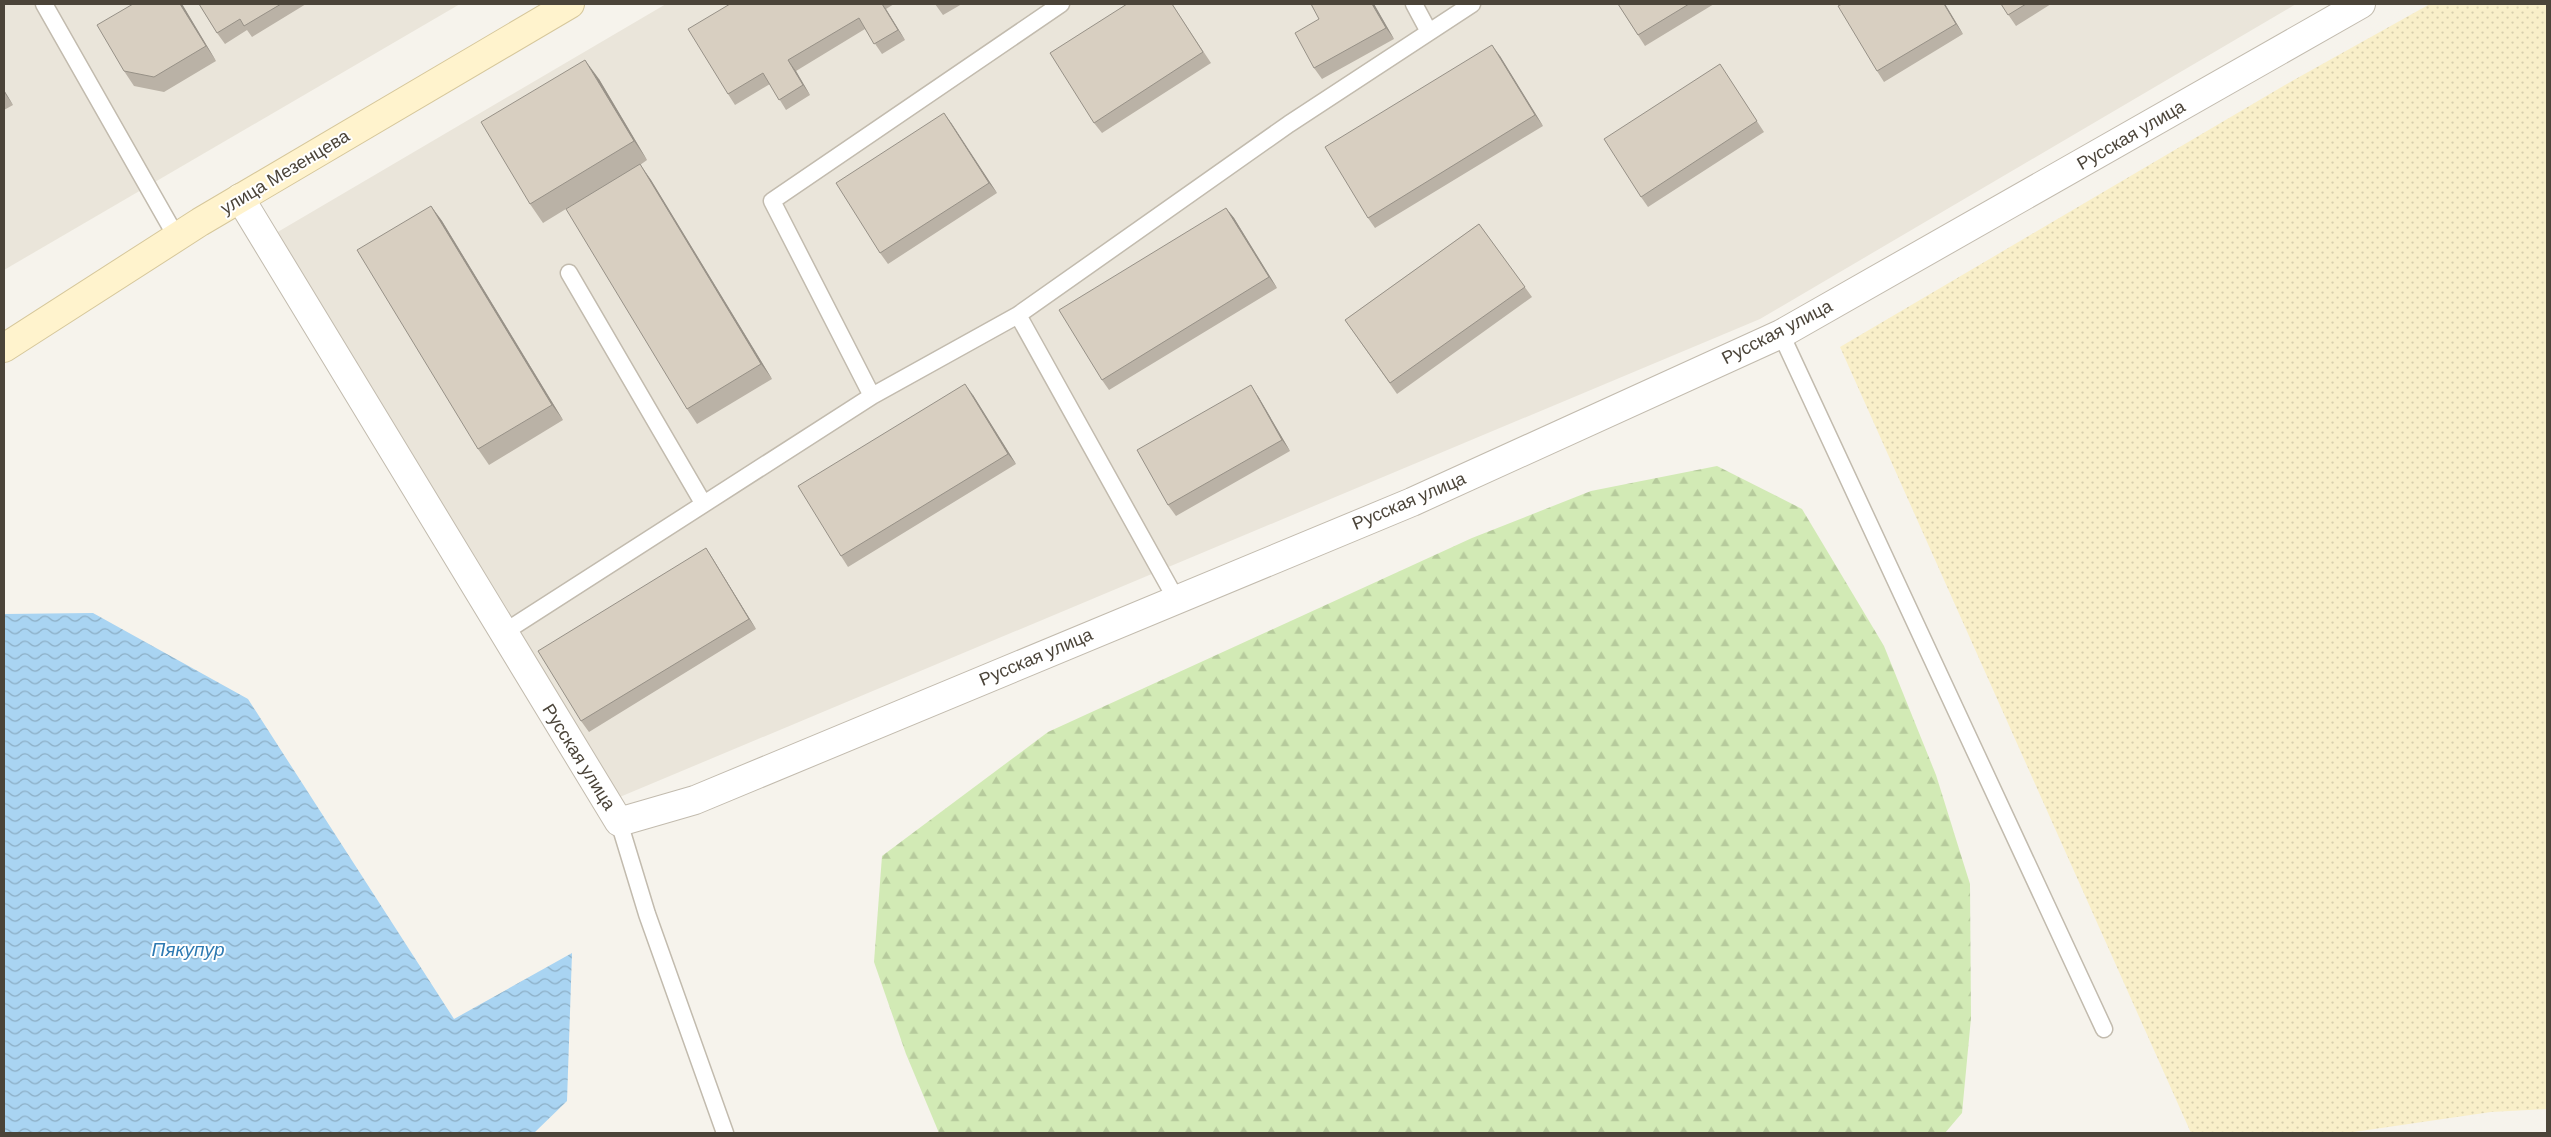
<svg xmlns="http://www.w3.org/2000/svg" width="2551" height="1137" font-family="'DM Sans',sans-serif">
	<defs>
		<pattern id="forest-firs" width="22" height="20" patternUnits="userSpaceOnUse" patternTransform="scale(1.25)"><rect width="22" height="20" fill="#d2eab5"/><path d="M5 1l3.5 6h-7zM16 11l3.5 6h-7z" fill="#b6ca9c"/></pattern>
		<pattern id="sand-dots" width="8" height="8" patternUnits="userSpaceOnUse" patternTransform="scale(1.25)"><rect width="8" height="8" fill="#f9efc9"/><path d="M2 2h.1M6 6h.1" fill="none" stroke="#d7cead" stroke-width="1.8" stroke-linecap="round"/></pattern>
		<pattern id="water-waves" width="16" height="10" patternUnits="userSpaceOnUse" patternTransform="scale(1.25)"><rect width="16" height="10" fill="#a9d4f2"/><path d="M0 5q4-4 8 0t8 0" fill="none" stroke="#8caec5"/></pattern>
	</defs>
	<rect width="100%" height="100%" fill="#f6f3ec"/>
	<path fill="#eae5da" d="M4 4H460L4 270Z
		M666 4H2296L1760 319 615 799 276 233Z"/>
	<path fill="url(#forest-firs)" d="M1717 466 1802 509 1884 646 1936 775 1970 884 1971 1018 1962 1113 1945 1133H939L906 1054 874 962 882 856 1048 732 1472 538 1591 491Z"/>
	<path fill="url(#sand-dots)" d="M2430 4H2547V1109L2491 1112 2347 1133H2191L1840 347 2292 81Z"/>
	<path fill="url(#water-waves)" d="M93 613 248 699 454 1019 572 953 567 1101 534 1133H4V614Z"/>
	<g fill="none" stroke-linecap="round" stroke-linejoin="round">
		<defs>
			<path id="service" d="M44 4 177 238
				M1414 4 1429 32
				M569 273 703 503
				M1018 315 1176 599
				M1781 334 2104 1029
				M872 396 772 201 1061 4
				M503 633 872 396 1018 315 1289 124 1472 4
				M619 822 647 914 725 1133"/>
			<path id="minor" d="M240 198 619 822 695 800 1412 502 1781 334 2361 4"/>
			<path id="secondary" d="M4 348 200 222 570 4"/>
		</defs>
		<use href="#service" stroke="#c2bbae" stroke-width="19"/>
		<use href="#minor" stroke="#c2bbae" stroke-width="30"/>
		<use href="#secondary" stroke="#d6c79b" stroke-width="30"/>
		<use href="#service" stroke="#fff" stroke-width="16"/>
		<use href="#minor" stroke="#fff" stroke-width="28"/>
		<use href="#secondary" stroke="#fff3cd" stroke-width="28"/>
	</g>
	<path fill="#bab2a6" d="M133 4H182L216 61 164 92 134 86 124 71Z
		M199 4H306L252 37 247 30 225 44 217 33Z
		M730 4H894L886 9 905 40 882 54 865 29 796 71 810 95 786 110 770 84 735 105 728 94Z
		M935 4H962L943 15Z
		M1172 4 1211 63 1102 133 1094 123Z
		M1311 4H1374L1394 39 1322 79 1314 68 1319 19Z
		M1618 4H1714L1645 46Z
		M1945 4 1963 34 1884 82 1877 71Z
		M2001 4H2051L2016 26Z
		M1500 56 1543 126 1375 228 1368 218Z
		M1727 75 1764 132 1648 207 1641 197Z
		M599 79 647 160 640 165 651 180 772 379 697 424 687 409 579 201 543 223 530 204Z
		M4 90 13 105 4 110Z
		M944 113 997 193 888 264 880 253Z
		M431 206 442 221 563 420 489 465 478 449Z
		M1226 208 1234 218 1277 288 1109 390 1102 380Z
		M1479 224 1532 297 1397 394 1345 320Z
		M973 395 1016 464 848 567 841 556Z
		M1258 396 1290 451 1176 516 1168 505Z
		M706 548 713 559 756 629 589 732 581 721Z"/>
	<path fill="#979187" d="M180 4H182L216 61 206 46Z
		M882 4 886 9 905 40 898 30Z
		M1372 4H1374L1394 39 1386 28Z
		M1944 4H1945L1963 34 1956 24Z
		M1492 45 1500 56 1543 126 1535 115Z
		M585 60 599 79 647 160 634 141Z
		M788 60 796 71 810 95 803 85Z
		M4 90 13 105 4 92Z
		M944 113 952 124 997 193 989 183Z
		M640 164 651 180 772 379 761 364Z
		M431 206 442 221 563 420 552 405Z
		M1226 208 1234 218 1277 288 1269 277Z
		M965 384 973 395 1016 464 1008 454Z
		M1251 385 1258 396 1290 451 1282 440Z
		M706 548 713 559 756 629 749 619Z"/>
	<path fill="#d8cfc1" stroke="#979187" d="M133 4H180L206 46 154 77 124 71 97 25Z
		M199 4H281L244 26 240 19 217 33Z
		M730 4H882L898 30 874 44 859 18 788 60 803 85 779 100 763 73 728 94 688 29Z
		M1127 4H1172L1203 52 1094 123 1050 53Z
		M1311 4H1372L1386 28 1314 68 1295 33 1319 19Z
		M1618 4H1689L1638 35Z
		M1842 4H1944L1956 24 1877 71 1838 6Z
		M2001 4H2026L2008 15Z
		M1492 45 1535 115 1368 218 1325 147Z
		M585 60 634 141 530 204 481 122Z
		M1720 64 1757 121 1641 197 1604 139Z
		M944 113 989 183 880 253 836 183Z
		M640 164 761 364 687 409 566 209Z
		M431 206 552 405 478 449 357 250Z
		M1226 208 1269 277 1102 380 1059 310Z
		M1479 224 1525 287 1390 383 1345 320Z
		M965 384 1008 454 841 556 798 486Z
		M1251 385 1282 440 1168 505 1137 450Z
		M706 548 749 619 581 721 538 651Z"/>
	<g text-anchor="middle" stroke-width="4" stroke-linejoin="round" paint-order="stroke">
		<g font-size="18" fill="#4b4439" stroke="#fff">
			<text transform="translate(2131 135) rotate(-30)" y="6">Русская улица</text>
			<text transform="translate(285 172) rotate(-31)" y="6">улица Мезенцева</text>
			<text transform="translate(1777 332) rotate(-27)" y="6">Русская улица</text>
			<text transform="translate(1409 501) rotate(-23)" y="6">Русская улица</text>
			<text transform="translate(1036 657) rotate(-23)" y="6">Русская улица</text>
			<text transform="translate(579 757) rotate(58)" y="6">Русская улица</text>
		</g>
		<g font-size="19" font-style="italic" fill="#2e7ab2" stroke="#fff">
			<text x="188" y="956">Пякупур</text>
		</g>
	</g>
	<rect width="2551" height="1137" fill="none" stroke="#4b4439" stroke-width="10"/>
</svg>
